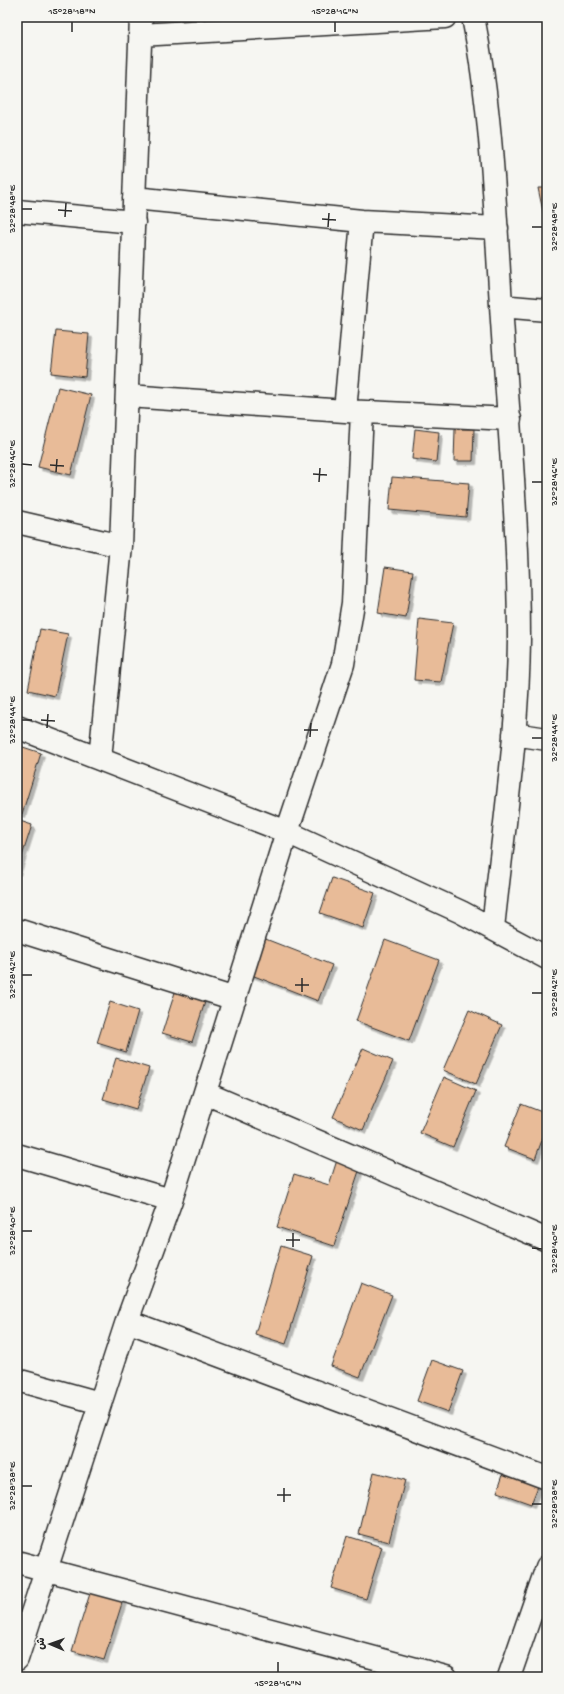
<svg xmlns="http://www.w3.org/2000/svg" width="564" height="1694" font-family="'Gochi Hand','Playpen Sans Arabic',sans-serif">
	<defs>
		<filter id="shadow"><feDropShadow dx="3.5" dy="3.5" stdDeviation="0" flood-color="#0004"/></filter>
	</defs>
	<rect width="100%" height="100%" fill="#f6f6f2"/>
	<filter id="ink" filterUnits="userSpaceOnUse"><feTurbulence type="fractalNoise" baseFrequency=".025" numOctaves="2"/><feDisplacementMap in="SourceGraphic" scale="8" xChannelSelector="R" yChannelSelector="G"/><feConvolveMatrix kernelMatrix="1 2 1 2 8 2 1 2 1" color-interpolation-filters="sRGB"/></filter>
	<g filter="url(#ink)">
		<path fill="#e8bb98" stroke="#2b2b2b" filter="url(#shadow)" d="M538 188H547V230Z
			M56 331 89 334 85 377 51 373Z
			M58 387 91 395 71 475 38 467Z
			M415 429 439 432 436 462 412 459Z
			M455 429H474L473 461H454Z
			M392 477 469 483 466 517 389 510Z
			M385 567 413 571 406 618 378 613Z
			M419 619 453 623 441 682 414 680Z
			M40 629 68 634 55 696 28 690Z
			M17 745 41 753 22 814 17 813Z
			M17 820 32 825 17 872Z
			M332 878 375 893 363 928 320 913Z
			M263 938 332 965 318 1001 249 974Z
			M385 940 439 960 409 1041 356 1021Z
			M177 986 207 996 192 1042 162 1033Z
			M110 1002 138 1011 126 1052 97 1043Z
			M469 1010 502 1025 476 1084 443 1070Z
			M363 1048 393 1061 363 1130 333 1117Z
			M116 1058 149 1068 136 1109 103 1099Z
			M444 1077 476 1091 453 1147 420 1133Z
			M521 1104 547 1114V1127L535 1159 504 1147Z
			M338 1157 361 1165 334 1246 277 1227 294 1174 329 1185Z
			M281 1246 313 1256 286 1344 255 1334Z
			M361 1283 392 1295 360 1377 331 1366Z
			M432 1360 463 1371 448 1412 417 1401Z
			M504 1471 539 1484 531 1504 497 1492Z
			M374 1472 405 1480 389 1542 359 1534Z
			M347 1536 382 1547 366 1599 331 1588Z
			M92 1587 124 1597 104 1660 72 1651Z"/>
		<g fill="none" stroke-linecap="round" stroke-linejoin="round">
			<defs>
				<path id="street" d="M473 17C492 112 495 209 501 305 508 417 519 528 519 640 518 736 503 833 493 928
					M140 35 445 17
					M134 198 362 221 497 228
					M17 211 134 222
					M501 306 547 310
					M128 396 345 411 510 419
					M345 411 362 221
					M17 522 121 546
					M17 727 287 832 461 912 547 958
					M514 734 547 739
					M100 759 121 546 141 17
					M17 930 235 999
					M205 1093 547 1240
					M17 1155 171 1200
					M127 1321 547 1478
					M17 1380 100 1403
					M17 1562 446 1677
					M17 1659 127 1321 171 1200 287 832 343 664 353 603 362 412
					M509 1677 547 1567"/>
			</defs>
			<use href="#street" stroke="#2b2b2b" stroke-width="25"/>
			<use href="#street" stroke="#f6f6f2" stroke-width="22"/>
		</g>
	</g>
	<path fill="none" stroke="#2b2b2b" stroke-width="1.5" d="M72 32V22M335 32V22M22 209H32M58 210 72 211M65 217 66 203M322 219 336 220M328 227 329 213M532 227H542M22 464 32 465M50 465 64 466M56 472 57 459M313 474 327 475M319 482 320 468M532 482H542M22 720H32M41 720 55 721M47 728 48 714M304 730H318M310 737 311 723M532 738H542M22 975H32M295 985H309M302 992V978M532 993H542M22 1231H32M286 1240H300M293 1247V1233M532 1248 542 1249M22 1486H32M277 1495H291M284 1502V1488M532 1504H542M278 1672V1662"/>
	<rect width="564" height="1694" fill="none" stroke="#f6f6f2" stroke-width="44"/>
	<g transform="translate(50 1644) rotate(272)" stroke="#f6f6f2" stroke-width="3" paint-order="stroke">
	<path d="M0-3L7 15L0 10L-7 15Z" fill="#2b2b2b"/>
	<text y="-6" font-size="11" font-weight="bold" text-anchor="middle" fill="#2b2b2b">ش</text>
	</g>
	<rect x="22" y="22" width="520" height="1650" fill="none" stroke="#2b2b2b" stroke-width="1.5"/>
	<g font-size="10" text-anchor="middle" fill="#2b2b2b">
		<text x="72" y="14">15°28'18"N</text>
		<text x="335" y="14">15°28'16"N</text>
		<text transform="translate(11 209) rotate(-90)" y="4">32°28'48"E</text>
		<text transform="translate(553 227) rotate(-90)" y="4">32°28'48"E</text>
		<text transform="translate(11 464) rotate(-90)" y="4">32°28'46"E</text>
		<text transform="translate(553 482) rotate(-90)" y="4">32°28'46"E</text>
		<text transform="translate(11 720) rotate(-90)" y="4">32°28'44"E</text>
		<text transform="translate(553 738) rotate(-90)" y="4">32°28'44"E</text>
		<text transform="translate(11 975) rotate(-90)" y="4">32°28'42"E</text>
		<text transform="translate(553 993) rotate(-90)" y="4">32°28'42"E</text>
		<text transform="translate(11 1231) rotate(-90)" y="4">32°28'40"E</text>
		<text transform="translate(553 1249) rotate(-90)" y="4">32°28'40"E</text>
		<text transform="translate(11 1486) rotate(-90)" y="4">32°28'38"E</text>
		<text transform="translate(553 1504) rotate(-90)" y="4">32°28'38"E</text>
		<text x="278" y="1686">15°28'16"N</text>
	</g>
</svg>
